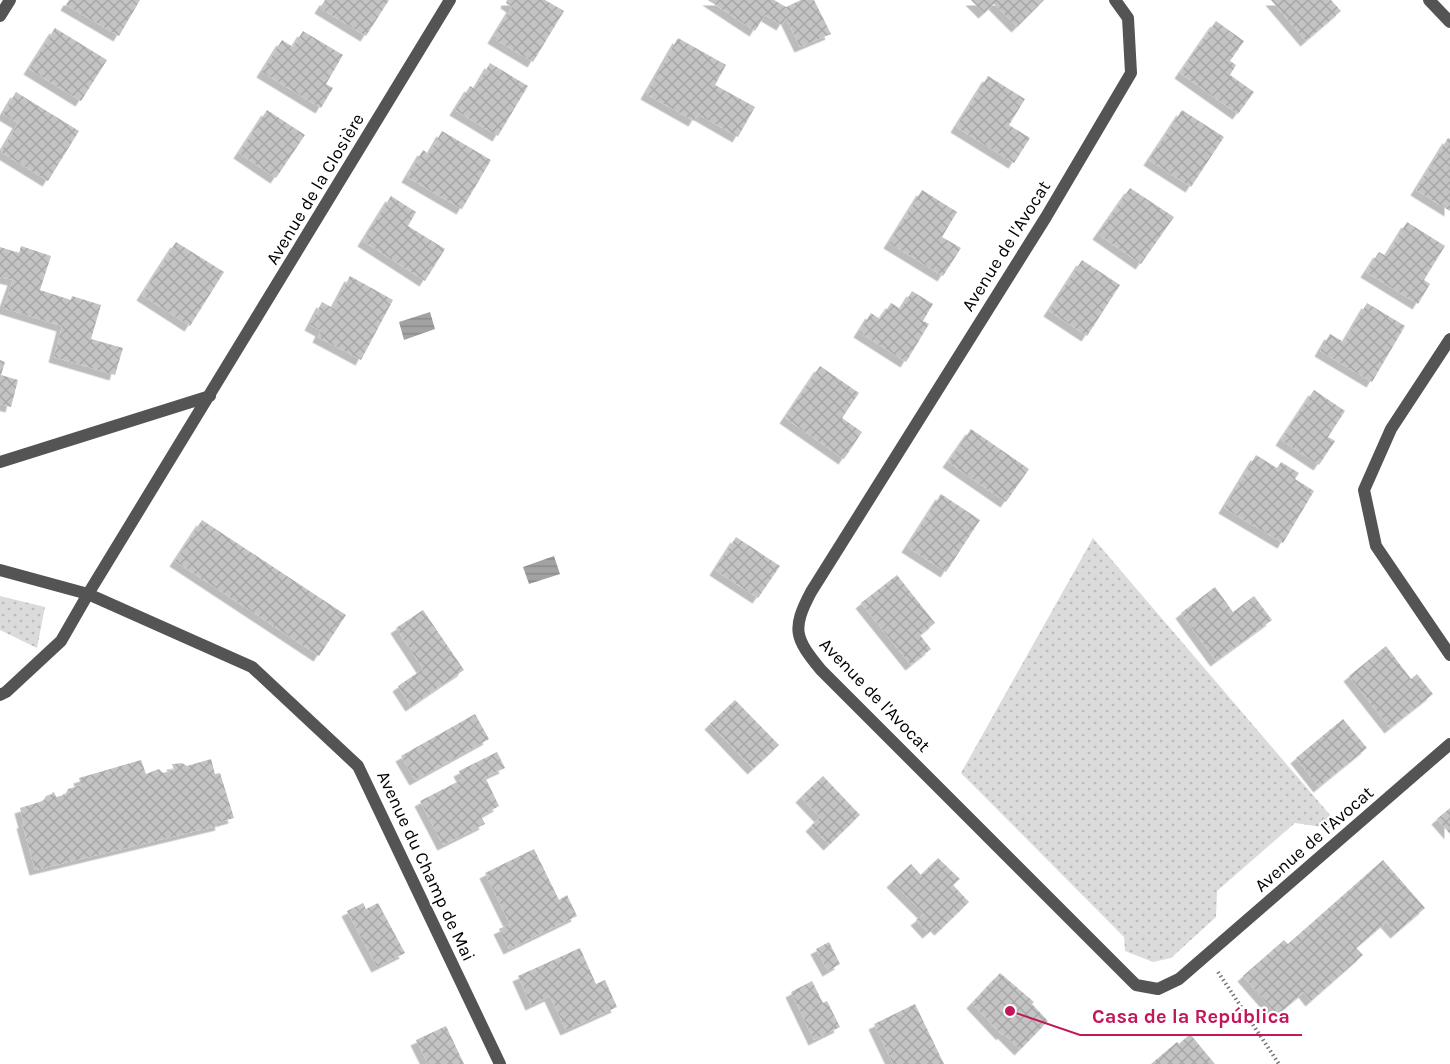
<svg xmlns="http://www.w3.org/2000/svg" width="1450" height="1064" font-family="Karla,sans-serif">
	<defs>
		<pattern id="grass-dots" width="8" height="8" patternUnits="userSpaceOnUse" patternTransform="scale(1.5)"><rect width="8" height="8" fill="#dbdbdb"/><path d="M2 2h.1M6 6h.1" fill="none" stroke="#bababa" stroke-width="1.8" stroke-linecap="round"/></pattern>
		<pattern id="water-rules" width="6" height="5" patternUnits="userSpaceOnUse" patternTransform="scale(1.5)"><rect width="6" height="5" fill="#a2a2a2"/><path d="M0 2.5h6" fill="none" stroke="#8a8a8a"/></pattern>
		<pattern id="building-cross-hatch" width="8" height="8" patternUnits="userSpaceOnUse" patternTransform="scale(1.5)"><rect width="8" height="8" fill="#c4c4c4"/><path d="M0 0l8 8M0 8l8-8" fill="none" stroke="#a7a7a7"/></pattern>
		<filter id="shadow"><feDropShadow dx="-5.5" dy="5.5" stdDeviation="0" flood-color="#0004"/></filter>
	</defs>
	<rect width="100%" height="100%" fill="#fff"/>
	<path fill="url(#grass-dots)" d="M1093 538 1336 822 1329 828 1295 823 1217 891 1216 917 1171 958 1153 962 1125 951 1124 937 961 773Z
		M0 596 45 607 37 648 0 630Z"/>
	<path fill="url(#water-rules)" d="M430 312 435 329 404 340 399 322Z
		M554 556 560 574 529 584 523 567Z"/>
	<path fill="url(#building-cross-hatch)" filter="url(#shadow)" d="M69 0H140L119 36 66 5Z
		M325 0H389L366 36 320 8Z
		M507 0H545L564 11 533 62 493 38 512 7 506 3Z
		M708 0H774L786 7 801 0H814L831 34 800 47 786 18 782 25 765 15 755 31Z
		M971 0H1044L1017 27 994 4 984 13Z
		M1271 0H1331L1341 11 1306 41Z
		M1216 21 1244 41 1230 61 1236 65 1230 75 1254 92 1238 114 1180 73Z
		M55 28 107 60 81 101 29 69Z
		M303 31 343 55 326 84 333 88 321 108 262 72 282 40 293 47Z
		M678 38 726 65 715 85 755 107 738 137 698 114 694 121 646 94Z
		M490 63 528 86 498 136 455 110 470 86 475 89Z
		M988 76 1025 99 1009 125 1030 138 1014 163 956 127Z
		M16 92 79 131 48 181 1 152 18 123 3 114Z
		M267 110 305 135 276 178 239 153Z
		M1182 110 1224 137 1191 187 1149 160Z
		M442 131 491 160 462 209 407 177 423 150 429 154Z
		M1448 138 1450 139V211L1416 190Z
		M1130 188 1174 217 1141 264 1098 234Z
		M922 190 957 212 942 237 961 248 943 276 889 243Z
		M391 196 416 212 408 226 445 249 425 281 363 241Z
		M1407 222 1445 246 1424 280 1430 284 1418 304 1366 272 1379 252 1386 256Z
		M176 242 224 272 190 326 142 295Z
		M21 246 51 256 40 290 71 300 72 296 101 305 91 339 123 348 115 375 54 357 62 326 3 308 13 280 0 277V247L19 253Z
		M1082 260 1120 285 1087 336 1049 311Z
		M350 276 393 300 361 360 318 337 321 331 310 325 322 302 333 308Z
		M912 291 933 304 923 321 929 324 906 362 859 332 871 313 880 319 891 303 901 309Z
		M1367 303 1405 326 1372 382 1320 351 1330 334 1344 342Z
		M0 360 5 362 1 375 18 380 11 407 0 404Z
		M820 366 859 393 842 418 862 432 844 459 785 418Z
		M1314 390 1345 411 1328 437 1335 441 1319 465 1281 440Z
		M971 429 1029 469 1006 502 948 462Z
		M1256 455 1277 468 1281 462 1299 473 1295 479 1314 491 1283 543 1224 508Z
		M941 494 980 520 946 572 907 547Z
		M202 520 346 615 319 656 175 561Z
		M736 537 780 566 758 598 715 570Z
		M897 575 935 623 920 635 931 649 911 665 861 603Z
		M1215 587 1233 612 1254 596 1272 620 1216 661 1181 613Z
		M423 610 464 670 411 706 398 686 423 669 396 628Z
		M1386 646 1411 679 1417 674 1433 694 1390 728 1349 676Z
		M735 700 779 745 753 769 710 724Z
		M475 714 489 739 415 780 401 756Z
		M1343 719 1367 748 1319 787 1296 758Z
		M497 752 505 768 485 777 499 806 481 816 485 824 443 845 420 801 463 779 459 771Z
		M211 759 215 774 220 773 234 818 220 822 221 825 35 870 22 823H24L20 808 43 801 46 796 52 794V793L54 792 56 797 65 795 68 789 81 785 79 778 141 760 146 774 159 769 163 773 174 770 172 764H174L182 763 187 766Z
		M823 776 860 815 829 845 811 826 820 817 801 797Z
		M1450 808V834L1437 819Z
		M534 849 559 900 567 895 577 916 509 949 499 929 510 924 485 873Z
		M938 858 960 879 953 885 969 902 940 930 936 926 928 933 916 920 924 914 892 882 911 864 921 875Z
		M1383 860 1425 908 1396 933 1386 922 1356 948 1363 955 1311 1001 1304 992 1277 1015 1243 976 1284 940 1288 944Z
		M363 903 366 909 378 903 405 953 377 967 347 911Z
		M829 942 840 964 828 971 816 949Z
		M580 948 596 984 605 980 617 1007 566 1030 550 996 531 1005 518 976Z
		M1000 973 1034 1002 1032 1004 1048 1021 1020 1050 1003 1033 1002 1035 972 1003Z
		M812 981 823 1003 827 1001 840 1027 814 1040 791 992Z
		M915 1004 944 1064H893L874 1024Z
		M446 1026 464 1064H428L416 1040Z
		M1190 1034 1215 1064H1151L1177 1042 1179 1044Z"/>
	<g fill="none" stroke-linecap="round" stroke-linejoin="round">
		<path stroke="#767676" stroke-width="4" stroke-dasharray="1.5 3" stroke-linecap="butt" d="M1218 972 1279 1064"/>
		<path stroke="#545454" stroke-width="12" d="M0 695 6 692 61 641 88 594"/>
		<path stroke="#545454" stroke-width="12" d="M1115 0 1128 18 1131 73 1046 217 811 592C791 630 795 638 821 670L1136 985 1158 989 1179 979 1450 744
			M1429 0 1450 22
			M0 16 10 0
			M1450 339 1391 429 1364 490 1376 546 1450 655
			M0 462 210 396
			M0 570 88 594 252 667 358 766 500 1064
			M88 594 450 0"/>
	</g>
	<g text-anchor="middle" stroke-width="4.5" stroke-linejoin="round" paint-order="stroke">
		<g font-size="18" fill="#000" stroke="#fff">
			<text transform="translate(315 189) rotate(-59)" y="6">Avenue de la Closière</text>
			<text transform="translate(1006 246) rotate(-58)" y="6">Avenue de l'Avocat</text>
			<text transform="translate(875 695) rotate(46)" y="6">Avenue de l'Avocat</text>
			<text transform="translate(1314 839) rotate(-41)" y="6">Avenue de l'Avocat</text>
			<text transform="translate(426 866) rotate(65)" y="6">Avenue du Champ de Mai</text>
		</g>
	</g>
	<path fill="none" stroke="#c2185b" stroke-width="2" d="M1010 1011L1080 1035H1302"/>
	<circle fill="#c2185b" stroke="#fff" stroke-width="2" cx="1010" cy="1011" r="6"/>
	<g font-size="20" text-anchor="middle" font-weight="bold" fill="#c2185b" stroke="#fff" stroke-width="4.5" stroke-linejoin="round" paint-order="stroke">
		<text x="1191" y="1023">Casa de la República</text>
	</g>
</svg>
